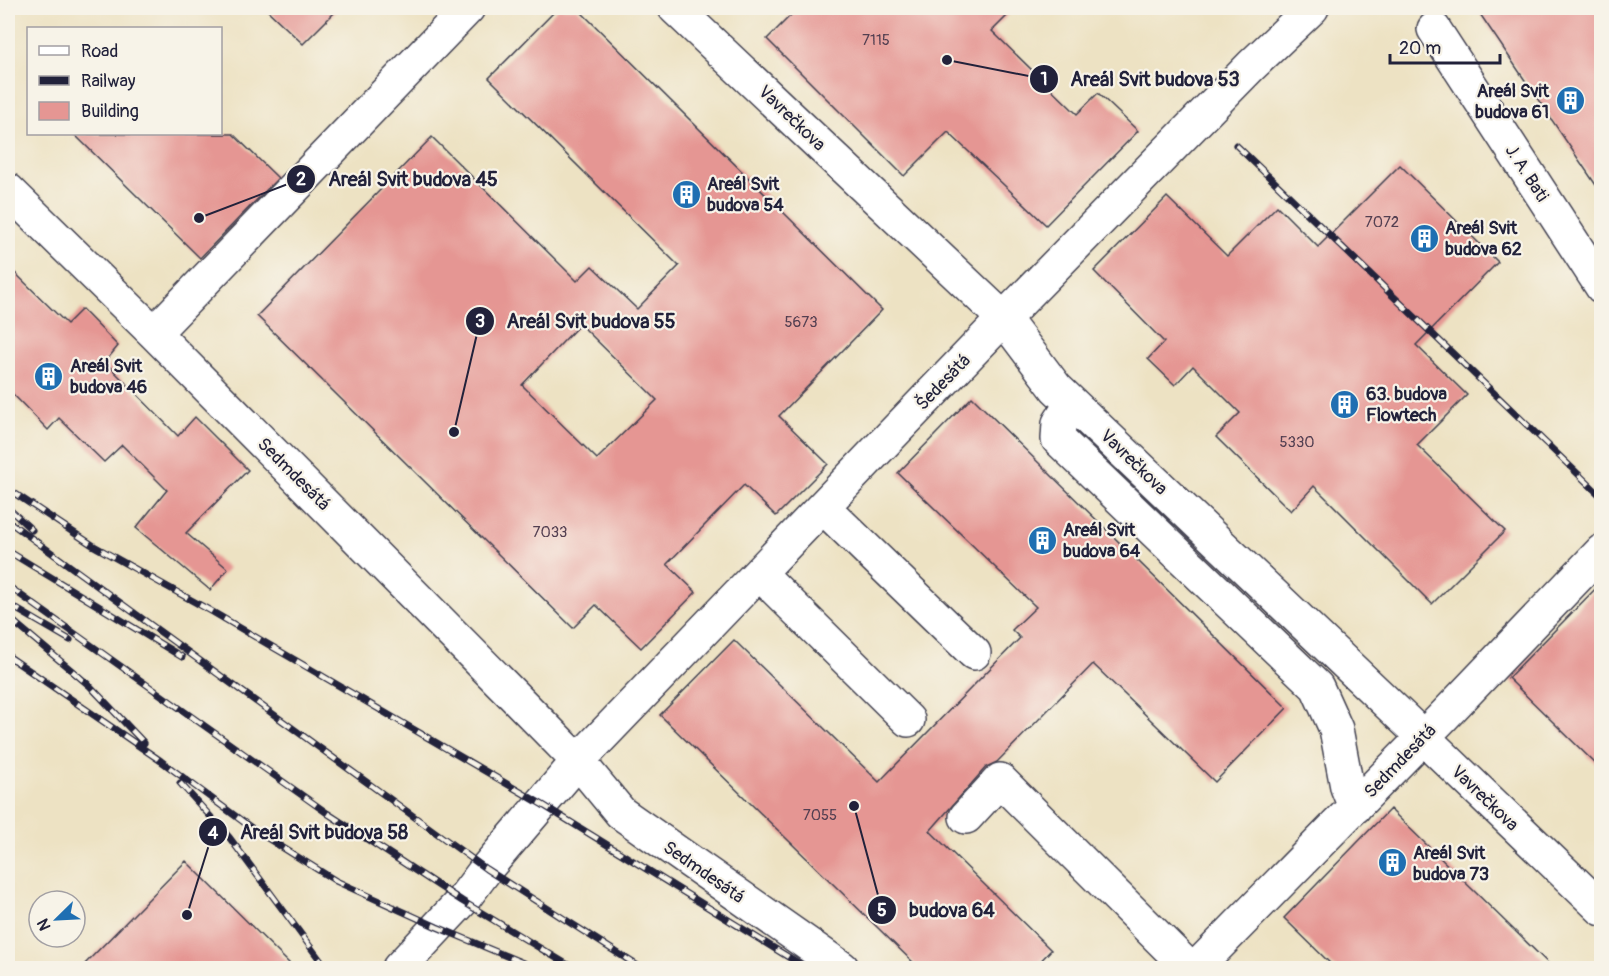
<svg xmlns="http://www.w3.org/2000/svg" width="1609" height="976" font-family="Pangolin,sans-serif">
	<rect width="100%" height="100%" fill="#f7f3e8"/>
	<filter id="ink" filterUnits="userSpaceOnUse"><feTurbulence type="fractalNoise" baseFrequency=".0167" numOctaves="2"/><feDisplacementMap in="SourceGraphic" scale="12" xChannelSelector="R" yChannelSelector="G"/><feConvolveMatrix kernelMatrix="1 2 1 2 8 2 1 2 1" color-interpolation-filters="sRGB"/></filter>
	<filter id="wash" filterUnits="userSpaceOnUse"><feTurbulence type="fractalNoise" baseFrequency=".008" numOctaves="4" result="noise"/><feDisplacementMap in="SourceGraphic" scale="24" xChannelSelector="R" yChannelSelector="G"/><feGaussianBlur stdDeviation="1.35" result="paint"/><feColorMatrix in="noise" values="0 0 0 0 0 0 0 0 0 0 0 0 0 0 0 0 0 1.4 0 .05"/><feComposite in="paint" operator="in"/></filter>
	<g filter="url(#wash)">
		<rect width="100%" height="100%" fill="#ede2c3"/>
		<g id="blocks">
			<path fill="#e59693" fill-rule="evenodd" d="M265 8H339L303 44Z
				M558 8H577L882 310 779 416 828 464 776 516 744 485 667 564 696 592 641 648 596 605 573 628 257 316 432 137 577 281 592 266 637 309 679 266 489 78ZM580 324 657 400 597 459 522 385Z
				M798 8H1015L992 31 1077 114 1098 93 1138 131 1046 225 948 132 904 176 767 39Z
				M1476 8H1602V194Z
				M74 134H233L278 178 200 258Z
				M1400 165 1498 262 1416 345 1467 395 1417 445 1505 531 1432 604 1314 486 1291 511 1216 437 1240 413 1193 366 1175 385 1148 359 1164 342 1094 271 1167 197 1227 256 1277 206 1318 247Z
				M8 266 67 324 82 309 118 346 105 362 178 436 195 417 248 470 186 533 228 569 210 590 136 528 167 490 122 445 104 462 59 418 48 430 8 389Z
				M972 397 1287 708 1215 782 1093 664 997 762 986 767 930 831 1051 950 1033 969H920L660 715 734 640 879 782 1020 638 1012 630 1036 607 898 473Z
				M1602 582V770L1508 678Z
				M1390 809 1554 969H1336L1284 918Z
				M186 861 295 969H80Z"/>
		</g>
	</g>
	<g filter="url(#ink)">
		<use href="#blocks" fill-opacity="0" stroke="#403f4f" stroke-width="1.5"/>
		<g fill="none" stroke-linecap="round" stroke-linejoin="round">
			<defs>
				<path id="minor" d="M675 8 1004 319 1056 388 1423 737 1602 909
					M1434 29 1602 287
					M8 190 154 333 516 698 578 761 621 813 842 968
					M154 333 468 8
					M1072 403 1059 423 1058 439 1317 687 1336 729 1347 787 1355 807
					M823 507 974 653
					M759 573 908 720
					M966 817 1000 780 1189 968
					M399 968 462 901 486 869 578 761 1009 313 1251 66 1312 8
					M1196 968 1440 720 1602 551"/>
			</defs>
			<use href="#minor" stroke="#403f4f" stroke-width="36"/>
			<use href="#minor" stroke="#fff" stroke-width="33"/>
			<defs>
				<path id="rail" d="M1236 145 1602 497
					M8 489 94 546 211 611 543 805 806 968
					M8 508 32 530
					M8 521 486 869 641 968
					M8 551 182 657
					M8 586 327 813 462 901 573 968
					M8 604 70 640
					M8 617 90 686 144 743
					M8 656 161 761 253 829 336 881 437 927 535 968
					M180 783 229 837 326 968"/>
			</defs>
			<use href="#rail" stroke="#22223b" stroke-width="7"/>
			<use href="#rail" stroke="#f7f3e8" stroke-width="4.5" stroke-dasharray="14" stroke-linecap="butt"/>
		</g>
	</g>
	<defs>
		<symbol id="building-disc" viewBox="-11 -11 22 22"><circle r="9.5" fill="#1f6fb2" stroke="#f7f3e8"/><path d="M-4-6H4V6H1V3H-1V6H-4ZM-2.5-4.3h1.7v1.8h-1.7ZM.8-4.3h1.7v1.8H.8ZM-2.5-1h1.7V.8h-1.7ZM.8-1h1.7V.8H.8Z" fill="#fff"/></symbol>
	</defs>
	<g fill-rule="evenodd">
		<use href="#building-disc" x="1554" y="84" width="33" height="33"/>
		<use href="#building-disc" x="670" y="178" width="33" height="33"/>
		<use href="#building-disc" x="1408" y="222" width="33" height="33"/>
		<use href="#building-disc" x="32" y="360" width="33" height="33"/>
		<use href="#building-disc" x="1328" y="388" width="33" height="33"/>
		<use href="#building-disc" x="1026" y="524" width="33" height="33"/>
		<use href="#building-disc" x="1376" y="846" width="33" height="33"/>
	</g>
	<g text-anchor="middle" stroke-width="4.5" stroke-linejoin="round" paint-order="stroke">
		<g font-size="15" fill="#533f51">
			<text x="876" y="45">7115</text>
			<text x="1382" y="227">7072</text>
			<text x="801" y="327">5673</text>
			<text x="1297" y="447">5330</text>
			<text x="550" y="537">7033</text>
			<text x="820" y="820">7055</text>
		</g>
		<g font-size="18" font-weight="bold" fill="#22223b" stroke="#f7f3e8" text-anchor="start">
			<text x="1549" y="97" text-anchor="end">Areál Svit<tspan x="1549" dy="21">budova 61</tspan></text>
			<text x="707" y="190">Areál Svit<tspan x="707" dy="21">budova 54</tspan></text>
			<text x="1445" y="234">Areál Svit<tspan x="1445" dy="21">budova 62</tspan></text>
			<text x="70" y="372">Areál Svit<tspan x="70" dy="21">budova 46</tspan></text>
			<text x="1366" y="400">63. budova<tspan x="1366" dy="21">Flowtech</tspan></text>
			<text x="1063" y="536">Areál Svit<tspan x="1063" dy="21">budova 64</tspan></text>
			<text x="1413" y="859">Areál Svit<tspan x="1413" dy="21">budova 73</tspan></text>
		</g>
		<g font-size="18" fill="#22223b" stroke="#f7f3e8">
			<text transform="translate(792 118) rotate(44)" y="6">Vavrečkova</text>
			<text transform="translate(1527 173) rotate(57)" y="6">J. A. Bati</text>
			<text transform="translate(943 382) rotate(-46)" y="6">Šedesátá</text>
			<text transform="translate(1134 462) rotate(44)" y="6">Vavrečkova</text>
			<text transform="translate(294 474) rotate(45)" y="6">Sedmdesátá</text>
			<text transform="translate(1400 761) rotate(-46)" y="6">Sedmdesátá</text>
			<text transform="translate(1485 798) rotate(44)" y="6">Vavrečkova</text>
			<text transform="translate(704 872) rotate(35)" y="6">Sedmdesátá</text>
		</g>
	</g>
	<path fill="none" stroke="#22223b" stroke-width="2" d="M947 60L1044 79M199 218L301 179M454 432L480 321M187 915L213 832M854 806L882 910"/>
	<g fill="#22223b" stroke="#f7f3e8" stroke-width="2">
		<circle cx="947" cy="60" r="6"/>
		<circle cx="199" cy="218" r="6"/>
		<circle cx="454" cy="432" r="6"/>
		<circle cx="187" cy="915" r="6"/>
		<circle cx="854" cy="806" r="6"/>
		<circle cx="1044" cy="79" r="15"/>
		<circle cx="301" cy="179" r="15"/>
		<circle cx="480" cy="321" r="15"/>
		<circle cx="213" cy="832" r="15"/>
		<circle cx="882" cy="910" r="15"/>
	</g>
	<g font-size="18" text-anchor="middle" font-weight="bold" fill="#fff">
		<text x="1044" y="85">1</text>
		<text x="301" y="185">2</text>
		<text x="480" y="327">3</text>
		<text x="213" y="839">4</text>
		<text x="882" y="916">5</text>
	</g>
	<g font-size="20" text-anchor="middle" font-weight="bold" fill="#22223b" stroke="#f7f3e8" stroke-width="4.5" stroke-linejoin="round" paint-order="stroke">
		<text x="1155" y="86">Areál Svit budova 53</text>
		<text x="413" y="186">Areál Svit budova 45</text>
		<text x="591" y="328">Areál Svit budova 55</text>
		<text x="324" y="839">Areál Svit budova 58</text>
		<text x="952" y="917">budova 64</text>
	</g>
	<rect width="1609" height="976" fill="none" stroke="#f7f3e8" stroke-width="30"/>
	<rect x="27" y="27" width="195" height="108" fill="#f7f3e8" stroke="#a29fa3" stroke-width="1.5"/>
	<rect x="39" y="46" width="30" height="9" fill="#ffffff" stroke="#a29fa3" stroke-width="1.5"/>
	<text x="81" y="57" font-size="18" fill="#22223b">Road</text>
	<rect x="39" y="76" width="30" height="9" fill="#22223b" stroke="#a29fa3" stroke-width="1.5"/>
	<text x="81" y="87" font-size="18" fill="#22223b">Railway</text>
	<rect x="39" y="102" width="30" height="18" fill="#e59693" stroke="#a29fa3" stroke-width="1.5"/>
	<text x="81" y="117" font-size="18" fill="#22223b">Building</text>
	<g transform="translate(57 919) rotate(246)"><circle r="28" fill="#f7f3e8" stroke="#a29fa3" stroke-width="1.5"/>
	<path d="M0-4.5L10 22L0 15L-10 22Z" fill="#1f6fb2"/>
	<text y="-9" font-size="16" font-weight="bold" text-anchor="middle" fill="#22223b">N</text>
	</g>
	<path d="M1390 54v9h110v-9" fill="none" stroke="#22223b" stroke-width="3"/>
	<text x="1399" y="54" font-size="18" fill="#22223b" stroke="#f7f3e8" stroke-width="4.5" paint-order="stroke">20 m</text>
</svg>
